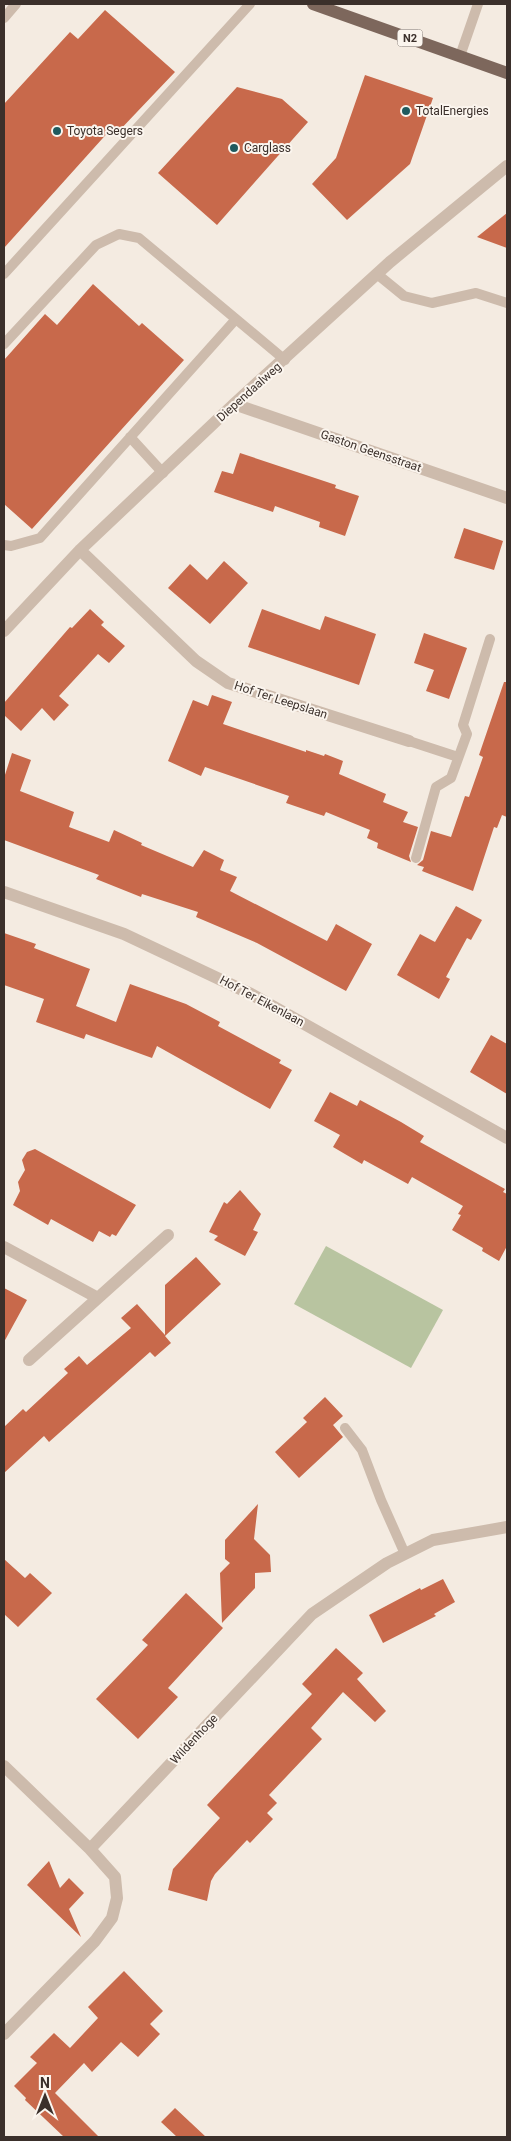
<svg xmlns="http://www.w3.org/2000/svg" width="511" height="2141" font-family="Roboto,sans-serif">
	<rect width="100%" height="100%" fill="#f4ebe1"/>
	<path fill="#b8c4a0" d="M326 1246 443 1310 411 1368 294 1304Z"/>
	<path fill="#c8694b" d="M105 10 175 72 117 133 111 129 4 248V104L70 32 78 39Z
		M365 75 433 98 410 164 347 220 312 184 336 158Z
		M237 87 282 99 308 122 217 225 158 173Z
		M507 213V248L477 237Z
		M93 284 139 326 142 323 184 360 32 529 4 504V360L45 314 57 325Z
		M240 453 336 485 335 488 359 496 345 536 319 527 320 522 275 506 273 512 214 492 222 471 233 474Z
		M464 528 503 541 494 570 454 558Z
		M224 561 248 583 210 624 168 588 190 564 207 580Z
		M90 609 104 622 101 625 125 646 109 663 98 654 59 696 69 705 54 721 42 708 21 731 4 715V703L70 627 72 628Z
		M262 609 320 630 325 616 376 634 359 685 248 647Z
		M424 633 467 648 449 699 426 691 434 670 414 663Z
		M504 682H507V817L502 815 497 828 494 827 473 891 422 871 424 867 417 865 423 860 431 831 451 837 465 796 469 797 483 757 479 755Z
		M212 695 232 702 223 724 306 752V750L324 756 325 754 343 761 339 774 386 794 383 802 408 812 403 822 418 827 409 856 411 862 377 848 378 843 367 838 370 830 326 812 324 816 286 803 289 796 205 767 201 776 168 761 193 700 208 706Z
		M12 753 31 760 20 791 74 812 69 827 109 842 114 830 142 843 141 845 193 867 204 850 224 860 220 870 237 877 230 891 327 941 336 924 372 944 346 991 257 943 196 917 198 912 142 894 141 897 96 879 99 875 4 840V778Z
		M456 906 482 920 471 940 467 938 446 977 450 979 439 999 397 975 420 934 435 942Z
		M4 933 36 944 34 948 90 969 76 1006 116 1022 130 984 186 1004 220 1022 218 1026 281 1060 279 1063 292 1070 270 1109 157 1046 152 1058 86 1034 84 1039 36 1022 44 999 4 985Z
		M491 1035 507 1044V1094L470 1072Z
		M330 1092 357 1106 360 1100 401 1122 424 1136 420 1142 505 1189 503 1192 507 1194V1246L499 1261 482 1251 483 1248 452 1230 461 1215 458 1214 463 1206 412 1177 408 1184 364 1160 362 1164 333 1147 340 1135 314 1121Z
		M35 1149 136 1205 116 1236 112 1234 110 1237 99 1231 93 1242 51 1219 48 1225 13 1205 20 1191 18 1182 25 1170 22 1160 27 1152Z
		M240 1190 261 1214 253 1230 258 1232 245 1256 214 1240 218 1236 209 1232 224 1202 227 1204Z
		M196 1257 221 1284 165 1336 171 1343 155 1357 150 1352 49 1442 44 1436 4 1473V1427L23 1409 26 1412 68 1373 64 1369 79 1356 87 1365 131 1328 121 1318 137 1304 165 1335V1285Z
		M4 1288 27 1300 4 1342Z
		M325 1397 343 1416 333 1425 343 1437 299 1478 275 1452 307 1422 303 1418Z
		M258 1504 254 1539 270 1555 271 1572 255 1573V1588L222 1623 220 1573 230 1563 225 1559V1540Z
		M4 1559 25 1578 30 1573 52 1593 18 1627 4 1614Z
		M443 1579 455 1602 434 1614 436 1616 383 1643 369 1615 420 1588 421 1590Z
		M186 1593 223 1628 168 1688 178 1697 138 1739 96 1699 148 1645 142 1640Z
		M336 1648 363 1673 357 1679 386 1711 375 1722 343 1692 311 1728 322 1739 269 1795 277 1803 267 1813 273 1819 250 1843 247 1840 215 1874 211 1881 207 1901 168 1890 173 1869 220 1818 207 1805 312 1694 302 1684Z
		M49 1861 60 1888 69 1878 84 1893 69 1909 81 1937 27 1885Z
		M124 1971 163 2011 150 2024 160 2034 138 2057 121 2042 92 2072 84 2063 55 2093 99 2137H64L25 2100 26 2098 14 2086 37 2063 30 2057 54 2033 70 2048 98 2018 88 2007Z
		M175 2108 206 2137H177L161 2122Z"/>
	<g fill="none" stroke-linecap="round" stroke-linejoin="round">
		<path stroke="#cdbbac" stroke-width="10" d="M4 18 16 4
			M460 56 478 4
			M4 274 250 4
			M377 274 404 296 432 303 476 293 507 303
			M4 344 96 245 119 234 139 238 285 360
			M130 437 163 473
			M4 545 11 546 40 538 236 319
			M409 741 458 757
			M416 858 436 787 451 778 467 734 463 725 490 639
			M345 1428 362 1450 381 1500 405 1554"/>
		<path stroke="#cdbbac" stroke-width="12" d="M234 404 507 498
			M80 550 196 661 228 683 409 741
			M4 631 80 550 234 404 390 262 507 166
			M4 892 124 934 251 994 507 1138
			M4 1247 98 1298
			M29 1360 168 1235
			M4 1766 90 1849
			M4 2034 95 1941 112 1918 117 1898 115 1877 90 1849 312 1614 387 1563 433 1540 507 1527"/>
		<path stroke="#7d675c" stroke-width="12" d="M313 4 507 73"/>
	</g>
	<g fill="#1f5a5e" stroke="#fbf5ee" stroke-width="2">
		<circle cx="406" cy="111" r="5"/>
		<circle cx="57" cy="131" r="5"/>
		<circle cx="234" cy="148" r="5"/>
	</g>
	<g text-anchor="middle" stroke-width="4" stroke-linejoin="round" paint-order="stroke">
		<rect fill="#fbf5ee" stroke="#756b66" stroke-width="1" x="397.5" y="29.5" width="25" height="17" rx="4"/>
		<g font-size="11" font-weight="bold" fill="#3b302b">
			<text x="410" y="42">N2</text>
		</g>
		<g font-size="12" fill="#3b302b" stroke="#fbf5ee" text-anchor="start">
			<text x="416" y="115">TotalEnergies</text>
			<text x="67" y="135">Toyota Segers</text>
			<text x="244" y="152">Carglass</text>
		</g>
		<g font-size="12" fill="#3b302b" stroke="#fbf5ee">
			<text transform="translate(249 392) rotate(-42)" y="4">Diependaalweg</text>
			<text transform="translate(371 451) rotate(19)" y="4">Gaston Geensstraat</text>
			<text transform="translate(281 700) rotate(18)" y="4">Hof Ter Leepslaan</text>
			<text transform="translate(262 1001) rotate(28)" y="4">Hof Ter Eikenlaan</text>
			<text transform="translate(194 1739) rotate(-47)" y="4">Wildenhoge</text>
		</g>
	</g>
	<rect width="511" height="2141" fill="none" stroke="#3b302b" stroke-width="10"/>
	<g transform="translate(45 2096)" stroke="#fbf5ee" stroke-width="4" paint-order="stroke">
	<path d="M0-4L9 19L0 12L-9 19Z" fill="#3b302b"/>
	<text y="-8" font-size="14" font-weight="bold" text-anchor="middle" fill="#3b302b">N</text>
	</g>
</svg>
